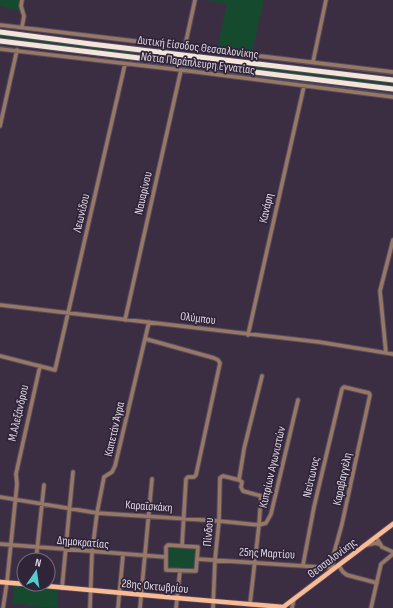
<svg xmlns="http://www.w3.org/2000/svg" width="393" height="608" font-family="'Sofia Sans Condensed',sans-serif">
	<rect width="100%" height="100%" fill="#3b2e43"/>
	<path fill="#164a2f" d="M0 0H21L19 11 0 6Z
		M206 0H264L252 54 217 49 227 4Z
		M0 35 393 83V86L0 38Z
		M168 547 196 548 195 570 166 568Z
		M14 586 33 588 36 586 58 587 57 608 28 606 26 604 19 603 12 605Z"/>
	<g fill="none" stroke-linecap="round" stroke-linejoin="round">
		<path stroke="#4b5358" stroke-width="1" d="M0 27 55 33
			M86 37 393 75
			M0 46 29 51
			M56 54 199 69 393 94"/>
		<defs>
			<path id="minor" d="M22 0 21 6 24 16 22 27
				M0 25 393 72
				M185 46 195 0
				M0 49 181 70 393 97
				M313 62 326 0
				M0 126 17 50
				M0 305 319 342 393 354
				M125 320 181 70
				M248 335 304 86
				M146 339 214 358 218 360 220 363 196 475 194 477H188L186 479 182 546
				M386 353 380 291 393 240
				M0 356 55 370 125 64
				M0 497 97 513 219 521 259 525 261 496 243 491 241 487 242 482 239 480 244 449 262 376
				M376 537 382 547 393 552
				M0 544 165 557
				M168 545 198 547 196 571 166 570V547Z
				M367 545 375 543 379 544
				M197 559 334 568
				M36 560 44 485
				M303 565 314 507 342 389 344 387 369 393 370 395 342 524 334 553 332 570
				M339 566 343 572 347 575 377 583
				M62 588 73 472
				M250 604 259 525 266 523 271 514 298 400
				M3 608 7 582 17 484 16 474 40 366
				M90 608 92 553 97 513 104 477 112 472 115 466 149 322
				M118 608 123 555
				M140 608 152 479
				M176 608 180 571
				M213 608 215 560 219 521 220 478 223 476 239 480
				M292 608 294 599
				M371 608 381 564 393 554"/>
			<path id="major" d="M0 582 24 584
				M24 584 177 598 283 607
				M282 608 393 524"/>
			<path id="highway" d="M0 32 91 44 393 80
				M0 41 393 89"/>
		</defs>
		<use href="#minor" stroke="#594c60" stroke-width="5.5"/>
		<use href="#major" stroke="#594c60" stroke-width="6"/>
		<use href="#highway" stroke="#594c60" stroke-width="7"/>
		<use href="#minor" stroke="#967865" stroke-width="3.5"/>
		<use href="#major" stroke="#f9bb93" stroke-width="4.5"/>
		<use href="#highway" stroke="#f4e5db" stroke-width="5"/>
	</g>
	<g text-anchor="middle" stroke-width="3.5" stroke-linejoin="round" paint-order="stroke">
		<g font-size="12" fill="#dfd7e4" stroke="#302438">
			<text transform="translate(198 47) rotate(7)" y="4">Δυτική Είσοδος Θεσσαλονίκης</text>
			<text transform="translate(198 63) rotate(7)" y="4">Νότια Παράπλευρη Εγνατίας</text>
			<text transform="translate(143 193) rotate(-77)" y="4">Ναυαρίνου</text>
			<text transform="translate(266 208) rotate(-77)" y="4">Κανάρη</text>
			<text transform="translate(81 213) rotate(-77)" y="4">Λεωνίδου</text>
			<text transform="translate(198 318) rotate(7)" y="4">Ολύμπου</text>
			<text transform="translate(18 413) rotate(-77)" y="4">Μ.Αλεξάνδρου</text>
			<text transform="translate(114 429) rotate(-77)" y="4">Καπετάν Άγρα</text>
			<text transform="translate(272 467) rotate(-77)" y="4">Κυπρίων Αγωνιστών</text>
			<text transform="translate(311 477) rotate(-77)" y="4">Νεύτωνος</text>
			<text transform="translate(342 479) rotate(-78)" y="4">Καραβαγγέλη</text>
			<text transform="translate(149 506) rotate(4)" y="4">Καραϊσκάκη</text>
			<text transform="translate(208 532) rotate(-85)" y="4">Πίνδου</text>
			<text transform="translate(83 542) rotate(5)" y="4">Δημοκρατίας</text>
			<text transform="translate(267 553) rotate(3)" y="4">25ης Μαρτίου</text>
			<text transform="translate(332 558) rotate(-37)" y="4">Θεσσαλονίκης</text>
			<text transform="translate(155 586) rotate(5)" y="4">28ης Οκτωβρίου</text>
		</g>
	</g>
	<g transform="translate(36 572) rotate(13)"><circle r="19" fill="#302438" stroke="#766c7d"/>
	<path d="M0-3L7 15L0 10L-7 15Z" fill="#52ccd1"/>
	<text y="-6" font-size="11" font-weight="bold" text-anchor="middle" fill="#dfd7e4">N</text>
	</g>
</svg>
